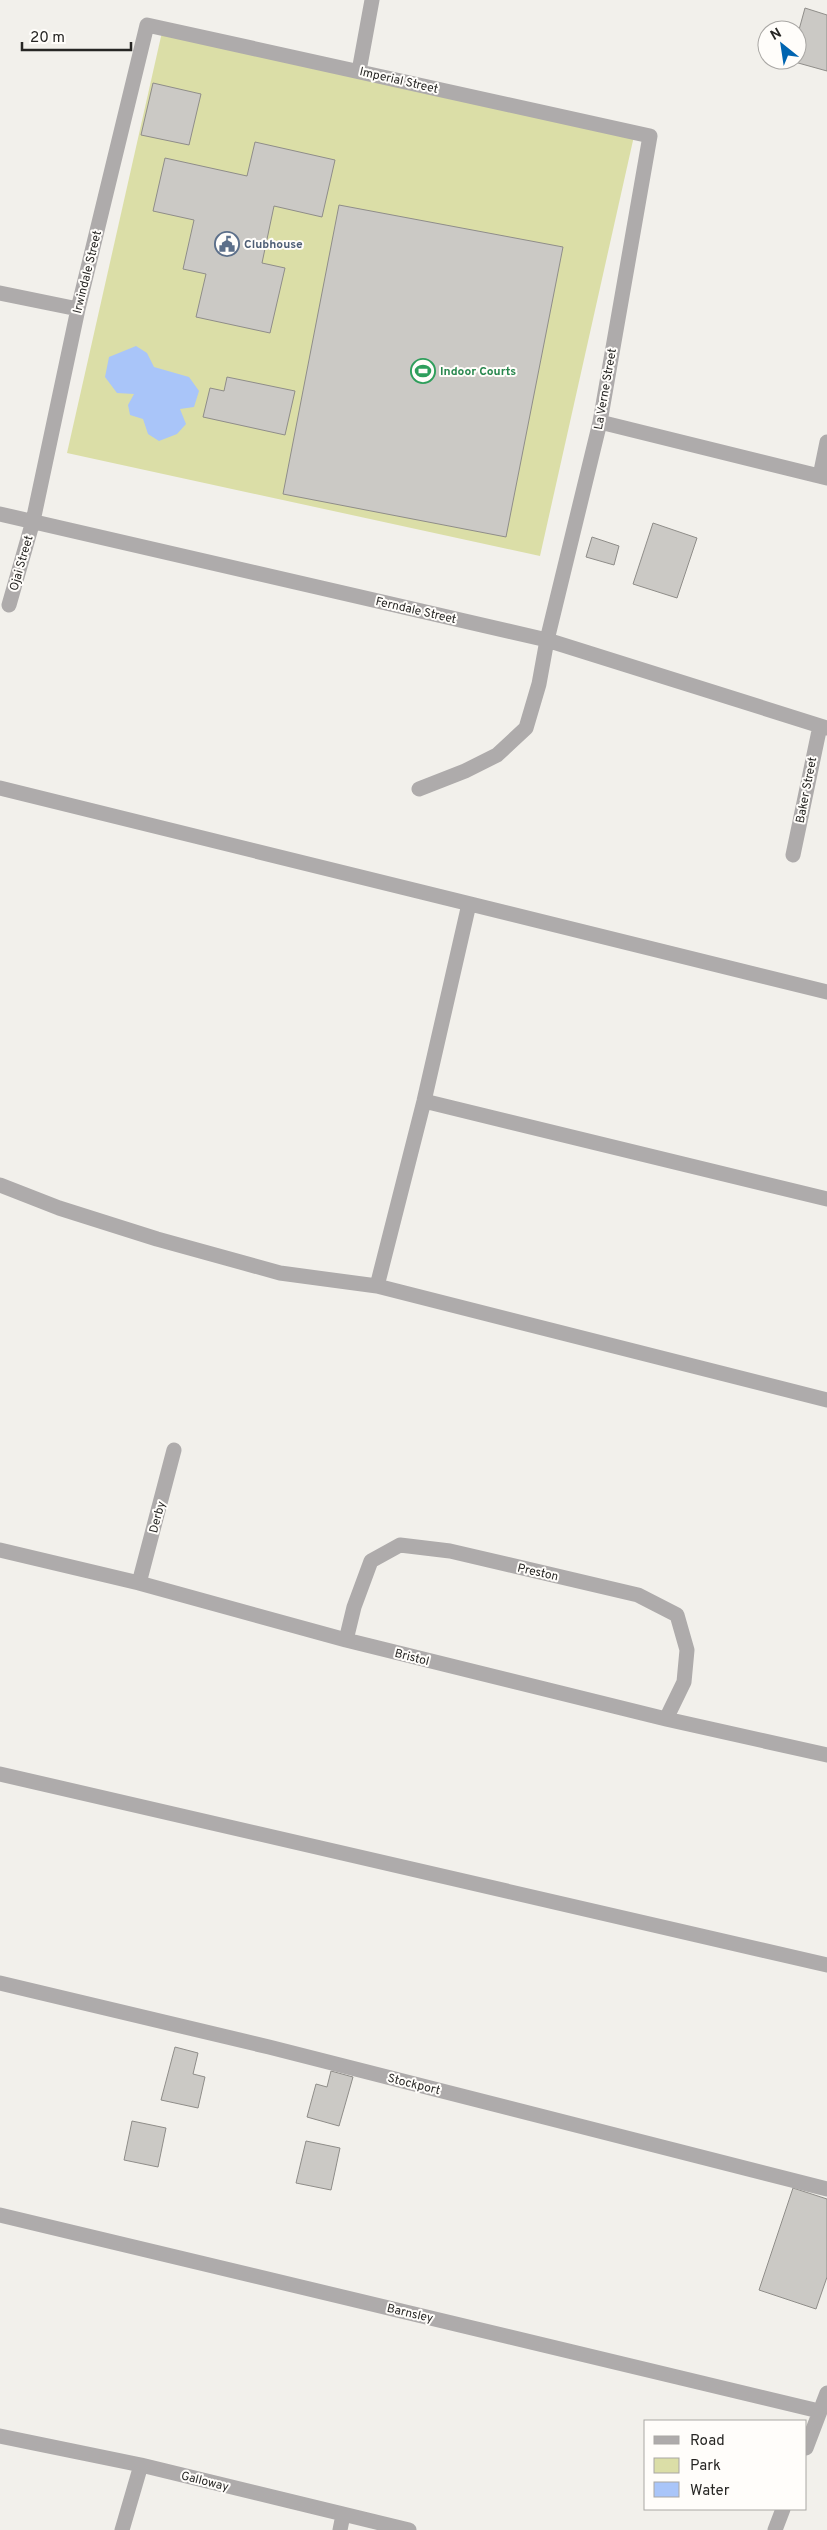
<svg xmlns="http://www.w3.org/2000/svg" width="827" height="2530" font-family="Overpass,sans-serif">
	<rect width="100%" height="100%" fill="#f2f0eb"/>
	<path fill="#dbdea7" d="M162 32 634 136 540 556 67 453Z"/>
	<path fill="#a9c5f9" d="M136 346 147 353 154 367 189 377 199 391 194 407 180 409 186 424 177 434 159 441 148 434 143 419 130 415 128 405 134 394 117 393 105 377 109 357Z"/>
	<path fill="#cbc9c5" stroke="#8f8d89" d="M805 8 827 15V71L791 61 797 60V37Z
		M153 83 201 94 189 145 141 135Z
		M255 142 335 160 322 217 274 206 262 263 285 268 270 333 196 317 206 274 183 269 194 220 153 211 165 158 247 176Z
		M339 205 563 247 506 537 283 494Z
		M227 377 295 391 285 435 203 417 210 388 224 391Z
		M653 523 697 538 677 598 633 584Z
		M592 537 619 546 614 565 586 557Z
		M175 2047 198 2053 193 2074 205 2077 198 2108 161 2100Z
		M331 2071 353 2077 339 2126 307 2117 316 2084 327 2087Z
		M132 2121 166 2128 158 2167 124 2160Z
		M306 2141 340 2148 331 2190 296 2183Z
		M793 2188 827 2199V2277L816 2309 759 2290Z"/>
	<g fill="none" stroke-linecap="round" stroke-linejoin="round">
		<path stroke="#aeabab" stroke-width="15" d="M359 71 372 0
			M0 293 78 309
			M600 422 827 478
			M820 476 827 442
			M0 514 547 640 827 728
			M9 605 33 521 78 309 147 25 650 136 600 422 547 640 539 684 526 728 497 755 465 771 419 789
			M0 788 827 992
			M793 855 820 726
			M424 1101 827 1199
			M0 1185 59 1208 157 1239 280 1273 377 1286 827 1400
			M377 1286 424 1101 469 904
			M0 1550 139 1583 346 1640 666 1719 827 1755
			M139 1583 174 1450
			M346 1640 354 1607 371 1561 400 1545 450 1551 638 1595 677 1615 687 1650 684 1682 666 1719
			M0 1774 827 1965
			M0 1983 269 2047 827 2189
			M0 2215 819 2411
			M0 2436 141 2465 409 2530
			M806 2448 827 2393
			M122 2530 141 2465
			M340 2530 343 2515
			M775 2530 783 2509"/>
	</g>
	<defs>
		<symbol id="civic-ring" viewBox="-11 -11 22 22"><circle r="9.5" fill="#fffdfa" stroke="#5c6f8a" stroke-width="1.5"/><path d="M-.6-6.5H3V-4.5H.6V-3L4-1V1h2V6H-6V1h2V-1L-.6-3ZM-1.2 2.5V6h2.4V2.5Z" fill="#5c6f8a"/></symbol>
		<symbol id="stadium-ring" viewBox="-11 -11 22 22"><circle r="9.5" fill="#fffdfa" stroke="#2e9e5b" stroke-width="1.5"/><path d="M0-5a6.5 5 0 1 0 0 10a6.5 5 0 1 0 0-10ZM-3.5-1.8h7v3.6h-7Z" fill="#2e9e5b"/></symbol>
	</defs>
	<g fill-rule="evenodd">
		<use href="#civic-ring" x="213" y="230" width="28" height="28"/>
		<use href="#stadium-ring" x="409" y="357" width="28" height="28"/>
	</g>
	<g text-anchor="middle" stroke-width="4" stroke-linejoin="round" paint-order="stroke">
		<g font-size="12" fill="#272624" stroke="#fffdfa">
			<text transform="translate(399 80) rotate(13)" y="4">Imperial Street</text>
			<text transform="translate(87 272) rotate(-76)" y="4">Irwindale Street</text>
			<text transform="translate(605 389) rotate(-80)" y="4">La Verne Street</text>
			<text transform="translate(21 563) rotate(-74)" y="4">Ojai Street</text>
			<text transform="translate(416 610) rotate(13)" y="4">Ferndale Street</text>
			<text transform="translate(806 790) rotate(-79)" y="4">Baker Street</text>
			<text transform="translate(157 1517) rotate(-75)" y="4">Derby</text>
			<text transform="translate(538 1572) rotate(13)" y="4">Preston</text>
			<text transform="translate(412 1657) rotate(14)" y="4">Bristol</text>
			<text transform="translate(414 2084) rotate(14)" y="4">Stockport</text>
			<text transform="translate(410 2313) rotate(13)" y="4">Barnsley</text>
			<text transform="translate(205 2481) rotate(14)" y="4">Galloway</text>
		</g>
		<g font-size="12" font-weight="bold" fill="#4e5e75" stroke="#fffdfa" text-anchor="start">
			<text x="244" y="248">Clubhouse</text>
		</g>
		<g font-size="12" font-weight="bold" fill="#27864d" stroke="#fffdfa" text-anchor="start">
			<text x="440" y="375">Indoor Courts</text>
		</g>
	</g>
	<rect x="644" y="2420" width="162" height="90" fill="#fffdfa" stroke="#a9a7a4"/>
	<rect x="654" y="2436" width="25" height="8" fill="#aeabab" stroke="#a9a7a4"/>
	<text x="690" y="2445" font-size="15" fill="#272624">Road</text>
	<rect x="654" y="2458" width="25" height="15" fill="#dbdea7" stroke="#a9a7a4"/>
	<text x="690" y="2470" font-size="15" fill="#272624">Park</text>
	<rect x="654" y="2482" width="25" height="15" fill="#a9c5f9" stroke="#a9a7a4"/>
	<text x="690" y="2495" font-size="15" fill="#272624">Water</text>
	<g transform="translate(782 45) rotate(330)"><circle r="24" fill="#fffdfa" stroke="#a9a7a4"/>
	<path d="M0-4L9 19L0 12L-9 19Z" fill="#0064b0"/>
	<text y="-8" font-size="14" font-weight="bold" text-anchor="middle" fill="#272624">N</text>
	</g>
	<path d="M22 42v8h109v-8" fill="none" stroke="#272624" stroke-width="2.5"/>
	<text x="30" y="42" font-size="15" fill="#272624" stroke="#fffdfa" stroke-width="4" paint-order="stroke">20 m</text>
</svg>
